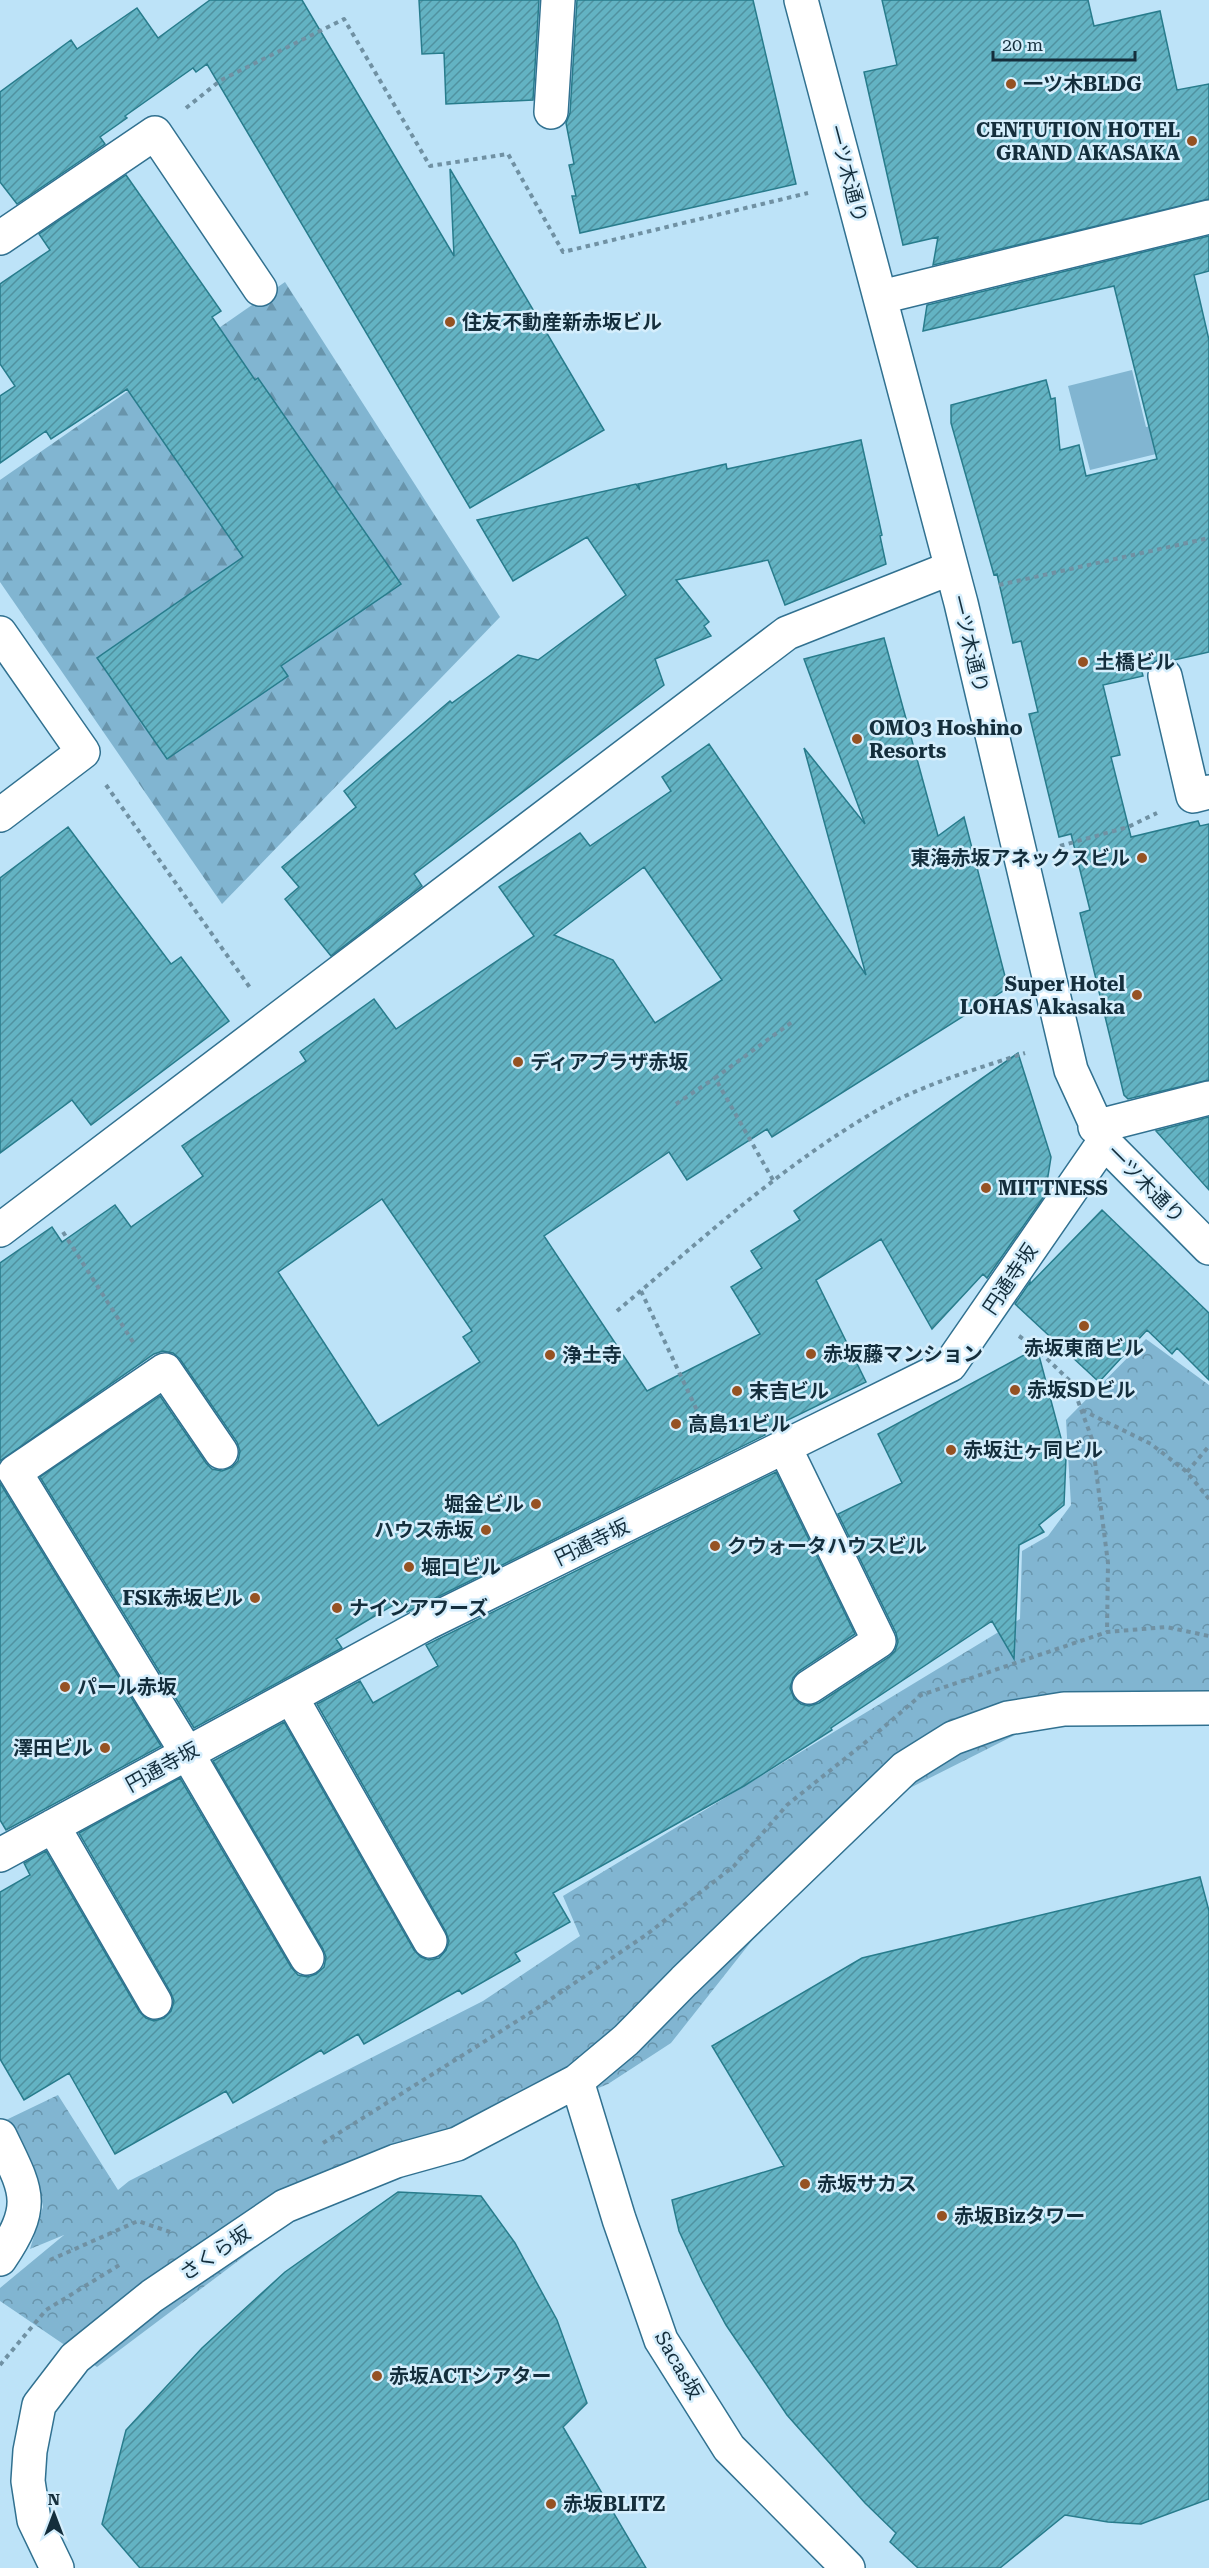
<svg xmlns="http://www.w3.org/2000/svg" width="1209" height="2568" font-family="'Roboto Serif','Noto Sans JP',serif">
	<defs>
		<pattern id="forest-firs" width="22" height="20" patternUnits="userSpaceOnUse" patternTransform="scale(1.5)"><rect width="22" height="20" fill="#81b5d1"/><path d="M5 1l3.5 6h-7zM16 11l3.5 6h-7z" fill="#6894ab"/></pattern>
		<pattern id="park-crowns" width="20" height="18" patternUnits="userSpaceOnUse" patternTransform="scale(1.5)"><rect width="20" height="18" fill="#81b5d1"/><path d="M2 6a3 3 0 1 1 6 0M12 15a3 3 0 1 1 6 0" fill="none" stroke="#6894ab"/></pattern>
		<pattern id="building-hatch" width="6" height="6" patternUnits="userSpaceOnUse" patternTransform="scale(1.5)"><rect width="6" height="6" fill="#63b3c3"/><path d="M-1 1l2-2M0 6l6-6M5 7l2-2" fill="none" stroke="#5092a0"/></pattern>
	</defs>
	<rect width="100%" height="100%" fill="#bde3f8"/>
	<path fill="#81b5d1" d="M1132 370 1146 427 1175 421 1181 448 1090 470 1068 386Z"/>
	<path fill="url(#forest-firs)" d="M285 282 500 617 222 904 0 582V480Z"/>
	<path fill="url(#park-crowns)" d="M1146 1339 1209 1385V1721L1033 1726 880 1803 769 1919 671 2043 608 2084 302 2213 97 2367 0 2301V2288L64 2235 30 2249 43 2207 37 2176 6 2120 58 2095 118 2190 129 2181 483 2001 580 1936 563 1896 1020 1619 1022 1551 1048 1536 1071 1505 1066 1420Z"/>
	<path fill="url(#building-hatch)" stroke="#287c8c" stroke-width="1.5" fill-rule="evenodd" d="M210 0H302L454 256 450 169 604 430 470 508 207 64 196 72 193 68 125 116 127 118 100 137 105 144 17 204 0 182V92L71 40 77 49 137 8 158 38Z
		M419 0H539L533 100 446 104 444 53 422 54Z
		M577 0H753L796 184 580 233 572 196H576L569 165 574 164 566 123 570 113Z
		M882 0H1088L1094 26 1160 11 1177 90 1209 84V199L933 265 938 237 903 245 864 72 897 65Z
		M126 175 221 311 212 317 255 380 258 378 401 584 281 666 288 676 167 759 97 658 243 557 127 389 51 439 46 431 0 463V396L15 386 0 364V284L50 250 39 234Z
		M1209 236V271L1194 275 1209 340V652L1174 660 1160 658 1150 666 1141 668 1143 676 1103 685 1120 755 1111 757 1131 837 1198 821 1200 826 1209 824V1080L1128 1099 1124 1095 1080 913 1090 910 1071 834 1059 837 1029 714 1038 712 1021 641 1013 643 997 574 994 575 951 423V405L1046 380 1051 399 1055 398 1060 450 1079 445 1086 476 1157 459 1114 286 923 331 927 305Z
		M861 440 882 535 880 536 886 564 785 605 768 560 676 580 709 622 704 626 711 636 655 659 664 685 414 874 422 886 331 956 285 899 299 887 282 867 356 807 344 791 450 701 452 703 518 655 538 660 626 595 587 537 513 581 477 520 636 484 640 490 638 484 726 464 727 469Z
		M884 638 938 836 964 817 1008 988 772 1137 767 1129 687 1180 669 1152 544 1236 647 1391 760 1334 731 1287 762 1268 751 1251 800 1220 794 1211 1018 1053 1051 1157 1045 1195 987 1278 983 1274 932 1329 881 1239 816 1280 866 1382 763 1432 765 1435 407 1612 400 1601 336 1639 342 1648 194 1728 40 1477 160 1396 206 1463 212 1469 222 1471 232 1467 238 1461 240 1451 237 1442 180 1359 173 1353 163 1351 154 1354 0 1461V1263L52 1227 62 1242 115 1205 131 1227 203 1176 182 1146 306 1061 300 1052 374 999 396 1029 534 936 499 887 580 833 590 846 671 791 662 777 709 744 866 975 804 748 865 824 804 659ZM644 867 722 980 655 1023 613 960 554 935ZM382 1199 472 1331 463 1337 480 1362 378 1426 278 1272Z
		M68 827 171 964 181 957 229 1021 91 1125 72 1100 0 1153V878Z
		M1209 1117V1190L1156 1131Z
		M1102 1210 1209 1313V1380L1177 1348 1172 1354 1147 1330 1099 1382 1015 1304 1030 1282V1284Z
		M1037 1348 1066 1457 1064 1505 1039 1525 1044 1532 1019 1545 1014 1659 992 1621 831 1728 832 1730 744 1786 553 1893 570 1922 515 1953 520 1961 462 1994 459 1990 364 2044 358 2034 324 2054 321 2050 233 2103 226 2091 115 2154 69 2073 24 2100 0 2059V1892L30 1875 24 1863 46 1851 139 2011 146 2018 154 2021 164 2018 171 2011 174 2001 171 1993 79 1833 180 1778 291 1967 298 1975 308 1977 316 1974 324 1967 326 1957 323 1949 213 1761 284 1722 414 1950 421 1957 429 1960 439 1958 446 1950 449 1941 446 1932 317 1704 360 1681 373 1703 438 1666 426 1645 776 1472 855 1634 799 1671 793 1678 790 1688 794 1698 801 1704 809 1706 819 1703 889 1657 895 1651 898 1642 896 1633 838 1514 902 1483 878 1434Z
		M0 1483 161 1746 6 1830 0 1820Z
		M1200 1877 1209 1911V2499L1141 2524 1108 2522 1065 2515 1000 2568H918L890 2542 896 2533 865 2503 787 2415 726 2325 702 2281 679 2231 672 2200 784 2166 712 2046 862 1958Z
		M398 2192 481 2196 515 2243 557 2320 587 2403 563 2427 646 2568H140L102 2524 126 2430 202 2348 285 2272Z"/>
	<g fill="none" stroke-linecap="round" stroke-linejoin="round">
		<defs>
			<path id="minor" d="M801 0 961 603 1071 1070 1104 1142 1209 1248
				M551 112 558 0
				M0 238 155 133 260 289
				M881 297 1209 217
				M0 633 83 752 0 815
				M1165 676 1193 796 1209 792
				M1095 1127 1209 1098
				M0 1230 787 633 951 568
				M784 1446 879 1641 809 1687
				M221 1452 165 1370 15 1472 187 1753 307 1958
				M291 1697 430 1941
				M53 1826 155 2002
				M0 1855 427 1623 950 1365 1104 1142
				M577 2081 619 2219 661 2340 729 2448 848 2568
				M0 2136C27 2192 37 2204 0 2259
				M57 2568 34 2520 28 2481 30 2451 39 2405 75 2358 152 2296 285 2206 396 2161 457 2144 577 2081 626 2040 684 1981 905 1768 953 1738 1008 1718 1064 1709 1209 1708"/>
		</defs>
		<use href="#minor" stroke="#317190" stroke-width="36"/>
		<path stroke="#7091a3" stroke-width="4" stroke-dasharray="4.5 4.5" stroke-linecap="butt" d="M186 108 221 80 344 19 430 166 508 154 563 252 808 193
			M999 585 1209 538
			M106 785 251 989
			M1060 846 1128 827 1157 813
			M676 1104 715 1078
			M773 1180 715 1078 792 1022
			M63 1232 133 1342
			M641 1291 709 1436
			M617 1311C700 1241 781 1166 876 1111 921 1085 976 1069 1025 1053
			M1019 1336 1035 1347 1071 1382 1092 1439 1108 1563 1107 1632
			M1082 1410 1151 1444 1187 1472 1209 1499
			M1187 1472 1209 1446
			M878 1732 921 1695 1107 1632 1166 1627 1209 1636
			M323 2143 533 2011 646 1935 734 1866 787 1805 872 1737
			M50 2260 138 2221 170 2232
			M0 2365 46 2310 121 2264"/>
		<use href="#minor" stroke="#fff" stroke-width="33"/>
	</g>
	<g fill="#955223" stroke="#d5eefc" stroke-width="2">
		<circle cx="1011" cy="84" r="6"/>
		<circle cx="1192" cy="141" r="6"/>
		<circle cx="450" cy="322" r="6"/>
		<circle cx="1083" cy="662" r="6"/>
		<circle cx="857" cy="739" r="6"/>
		<circle cx="1142" cy="858" r="6"/>
		<circle cx="1137" cy="995" r="6"/>
		<circle cx="518" cy="1062" r="6"/>
		<circle cx="986" cy="1188" r="6"/>
		<circle cx="1084" cy="1326" r="6"/>
		<circle cx="811" cy="1354" r="6"/>
		<circle cx="550" cy="1355" r="6"/>
		<circle cx="1015" cy="1390" r="6"/>
		<circle cx="737" cy="1391" r="6"/>
		<circle cx="676" cy="1424" r="6"/>
		<circle cx="951" cy="1450" r="6"/>
		<circle cx="536" cy="1504" r="6"/>
		<circle cx="486" cy="1530" r="6"/>
		<circle cx="715" cy="1546" r="6"/>
		<circle cx="409" cy="1567" r="6"/>
		<circle cx="255" cy="1598" r="6"/>
		<circle cx="337" cy="1608" r="6"/>
		<circle cx="65" cy="1687" r="6"/>
		<circle cx="105" cy="1748" r="6"/>
		<circle cx="805" cy="2184" r="6"/>
		<circle cx="942" cy="2216" r="6"/>
		<circle cx="377" cy="2376" r="6"/>
		<circle cx="551" cy="2504" r="6"/>
	</g>
	<g text-anchor="middle" stroke-width="5" stroke-linejoin="round" paint-order="stroke">
		<g font-size="20" font-weight="bold" fill="#142e3c" stroke="#d5eefc" text-anchor="start">
			<text x="1023" y="91">一ツ木BLDG</text>
			<text x="1180" y="137" text-anchor="end">CENTUTION HOTEL<tspan x="1180" dy="23">GRAND AKASAKA</tspan></text>
			<text x="462" y="329">住友不動産新赤坂ビル</text>
			<text x="1095" y="669">土橋ビル</text>
			<text x="869" y="735">OMO3 Hoshino<tspan x="869" dy="23">Resorts</tspan></text>
			<text x="1130" y="865" text-anchor="end">東海赤坂アネックスビル</text>
			<text x="1125" y="991" text-anchor="end">Super Hotel<tspan x="1125" dy="23">LOHAS Akasaka</tspan></text>
			<text x="530" y="1069">ディアプラザ赤坂</text>
			<text x="998" y="1195">MITTNESS</text>
			<text x="1084" y="1355" text-anchor="middle">赤坂東商ビル</text>
			<text x="823" y="1361">赤坂藤マンション</text>
			<text x="562" y="1362">浄土寺</text>
			<text x="1027" y="1397">赤坂SDビル</text>
			<text x="749" y="1398">末吉ビル</text>
			<text x="688" y="1431">高島11ビル</text>
			<text x="963" y="1457">赤坂辻ヶ同ビル</text>
			<text x="524" y="1511" text-anchor="end">堀金ビル</text>
			<text x="474" y="1537" text-anchor="end">ハウス赤坂</text>
			<text x="727" y="1553">クウォータハウスビル</text>
			<text x="421" y="1574">堀口ビル</text>
			<text x="243" y="1605" text-anchor="end">FSK赤坂ビル</text>
			<text x="349" y="1615">ナインアワーズ</text>
			<text x="77" y="1694">パール赤坂</text>
			<text x="93" y="1755" text-anchor="end">澤田ビル</text>
			<text x="817" y="2191">赤坂サカス</text>
			<text x="954" y="2223">赤坂Bizタワー</text>
			<text x="389" y="2383">赤坂ACTシアター</text>
			<text x="563" y="2511">赤坂BLITZ</text>
		</g>
		<g font-size="20" fill="#142e3c" stroke="#d5eefc">
			<text transform="translate(848 174) rotate(75)" y="7">一ツ木通り</text>
			<text transform="translate(970 644) rotate(76)" y="7">一ツ木通り</text>
			<text transform="translate(1146 1184) rotate(45)" y="7">一ツ木通り</text>
			<text transform="translate(1010 1279) rotate(-56)" y="7">円通寺坂</text>
			<text transform="translate(592 1542) rotate(-26)" y="7">円通寺坂</text>
			<text transform="translate(162 1767) rotate(-29)" y="7">円通寺坂</text>
			<text transform="translate(215 2253) rotate(-34)" y="7">さくら坂</text>
			<text transform="translate(679 2365) rotate(60)" y="7">Sacas坂</text>
		</g>
	</g>
	<g transform="translate(54 2514)" stroke="#d5eefc" stroke-width="4.5" paint-order="stroke">
	<path d="M0-4.5L10 22L0 15L-10 22Z" fill="#142e3c"/>
	<text y="-9" font-size="16" font-weight="bold" text-anchor="middle" fill="#142e3c">N</text>
	</g>
	<path d="M993 51v9h142v-9" fill="none" stroke="#142e3c" stroke-width="3"/>
	<text x="1002" y="51" font-size="18" fill="#142e3c" stroke="#d5eefc" stroke-width="4.5" paint-order="stroke">20 m</text>
</svg>
